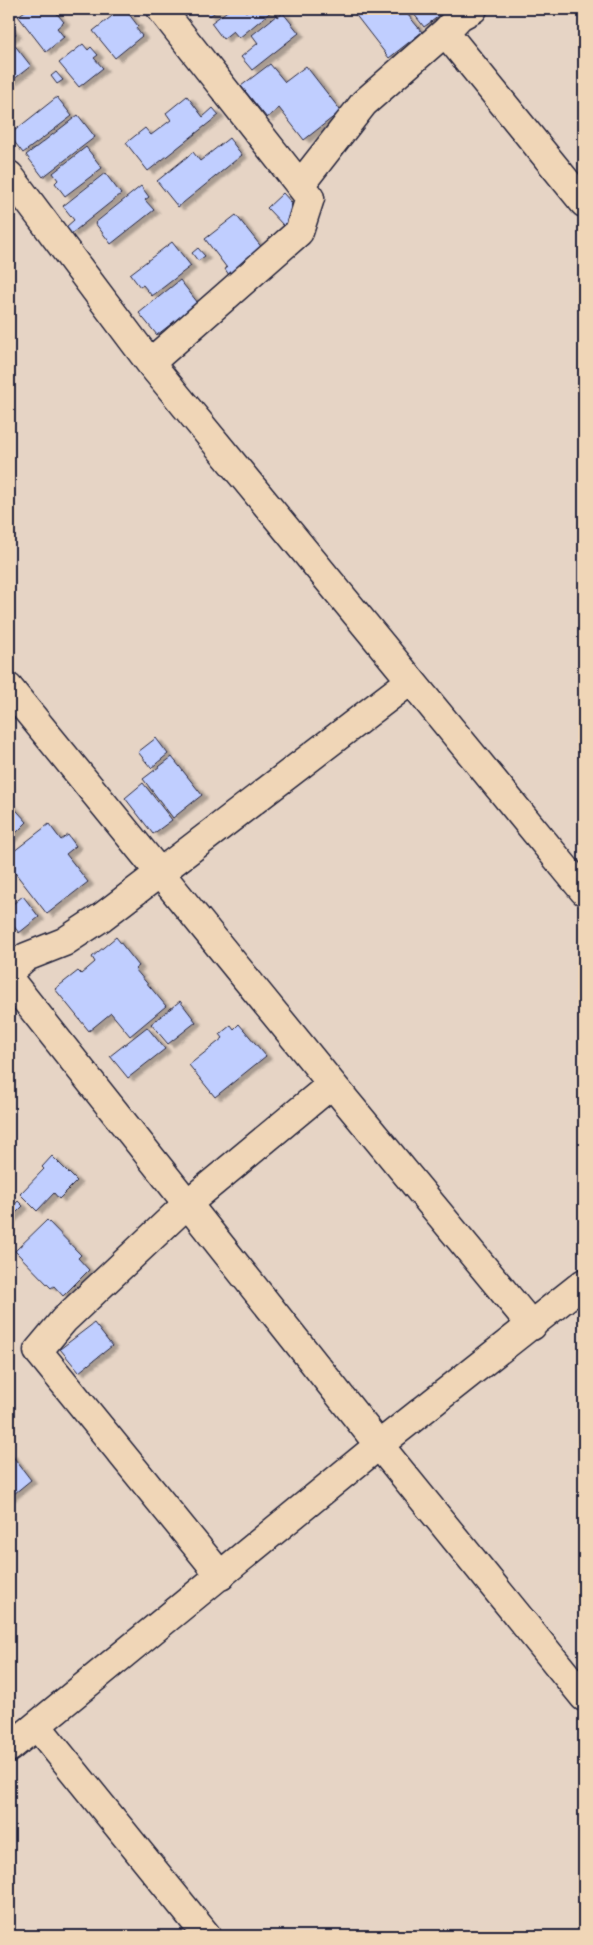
<svg xmlns="http://www.w3.org/2000/svg" width="593" height="1945" font-family="'Balsamiq Sans',sans-serif">
	<defs>
		<filter id="shadow"><feDropShadow dx="5.5" dy="3" stdDeviation="1" flood-color="#0004"/></filter>
	</defs>
	<rect width="100%" height="100%" fill="#e6d4c5"/>
	<filter id="ink" filterUnits="userSpaceOnUse"><feTurbulence type="fractalNoise" baseFrequency=".02" numOctaves="2"/><feDisplacementMap in="SourceGraphic" scale="10" xChannelSelector="R" yChannelSelector="G"/><feConvolveMatrix kernelMatrix="1 2 1 2 8 2 1 2 1" color-interpolation-filters="sRGB"/></filter>
	<g filter="url(#ink)">
		<path fill="#c0ceff" stroke="#22223b" filter="url(#shadow)" d="M28 9H53L64 22 57 28 64 37 46 52 18 16Z
			M121 9H125L138 26 136 28 142 36 115 58 93 31Z
			M204 9H219L210 16Z
			M230 9H243L246 12 249 9H272L273 10 239 38 233 31 223 39 211 23Z
			M351 9H403L422 32 389 58Z
			M410 9H433L439 16 424 27Z
			M283 13 299 33 252 70 241 57 258 43 252 35 277 15 278 17Z
			M9 25 16 34 9 40Z
			M13 43 31 66 9 83V46Z
			M83 44 88 50 91 47 98 55 94 58 103 68 79 87 59 63Z
			M270 64 285 82 306 66 341 111 304 140 279 108 267 118 241 86Z
			M56 72 63 80 57 84 51 76Z
			M187 96 203 117 213 108 219 115 148 171 126 143 145 128 151 135 171 120 166 113Z
			M57 97 72 116 23 153 9 135Z
			M78 115 95 137 43 177 26 155Z
			M229 138 242 155 178 207 157 181 193 152 200 161Z
			M86 147 102 168 65 196 55 183 58 180 53 173Z
			M105 173 121 194 71 234 66 227 74 220 63 206Z
			M141 186 149 197 145 200 154 210 111 244 95 223Z
			M283 193 292 203 285 227 267 208Z
			M236 215 263 249 229 275 225 269 227 268 205 239Z
			M172 242 191 266 152 296 143 285 140 287 130 274Z
			M198 248 205 256 198 261 192 253Z
			M180 280 198 303 157 335 139 313Z
			M156 738 168 754 151 768 138 752Z
			M172 757 202 795 173 818 143 779Z
			M143 783 172 820 153 834 125 798Z
			M9 802 27 822 9 840Z
			M49 824 61 840 68 835 76 846 66 854 88 882 47 914 9 865V855Z
			M23 896 39 917 19 933 9 920V907Z
			M116 937 139 966 135 969 166 1006 130 1036 111 1013 89 1031 55 989 78 971 81 974 95 962 92 957Z
			M180 1001 196 1022 168 1044 151 1024Z
			M239 1024 266 1056 215 1097 189 1065 223 1038 220 1034 231 1025 234 1029Z
			M147 1027 165 1049 128 1078 110 1056Z
			M52 1156 77 1181 59 1199 54 1193 37 1211 20 1194 44 1169 42 1167Z
			M18 1201 23 1206 9 1220V1211Z
			M47 1220 81 1255 78 1258 89 1270 63 1296 54 1286 51 1288 15 1251Z
			M94 1323 112 1346 79 1372 60 1349Z
			M11 1454 31 1480 9 1498V1455Z"/>
		<g fill="none" stroke-linecap="round" stroke-linejoin="round">
			<defs>
				<path id="street" d="M445 32 584 203
					M9 175 150 363 584 891
					M300 185 364 103 445 32 460 16 473 9
					M150 363 299 232 310 198 161 9
					M9 688 332 1084 532 1326
					M9 972 26 957 64 942 102 917 410 681
					M221 1576 38 1351 64 1320 187 1204 332 1084
					M37 1726 207 1936
					M9 1748 379 1445 584 1283"/>
				<path id="secondary" d="M9 979 379 1445 584 1697"/>
			</defs>
			<use href="#street" stroke="#22223b" stroke-width="31"/>
			<use href="#secondary" stroke="#22223b" stroke-width="31"/>
			<use href="#street" stroke="#f0d6b7" stroke-width="28"/>
			<use href="#secondary" stroke="#f0d6b7" stroke-width="28"/>
		</g>
	</g>
	<rect width="593" height="1945" fill="none" stroke="#f0d6b7" stroke-width="30"/>
	<rect x="15" y="15" width="563" height="1915" fill="none" stroke="#22223b" stroke-width="2" filter="url(#ink)"/>
</svg>
